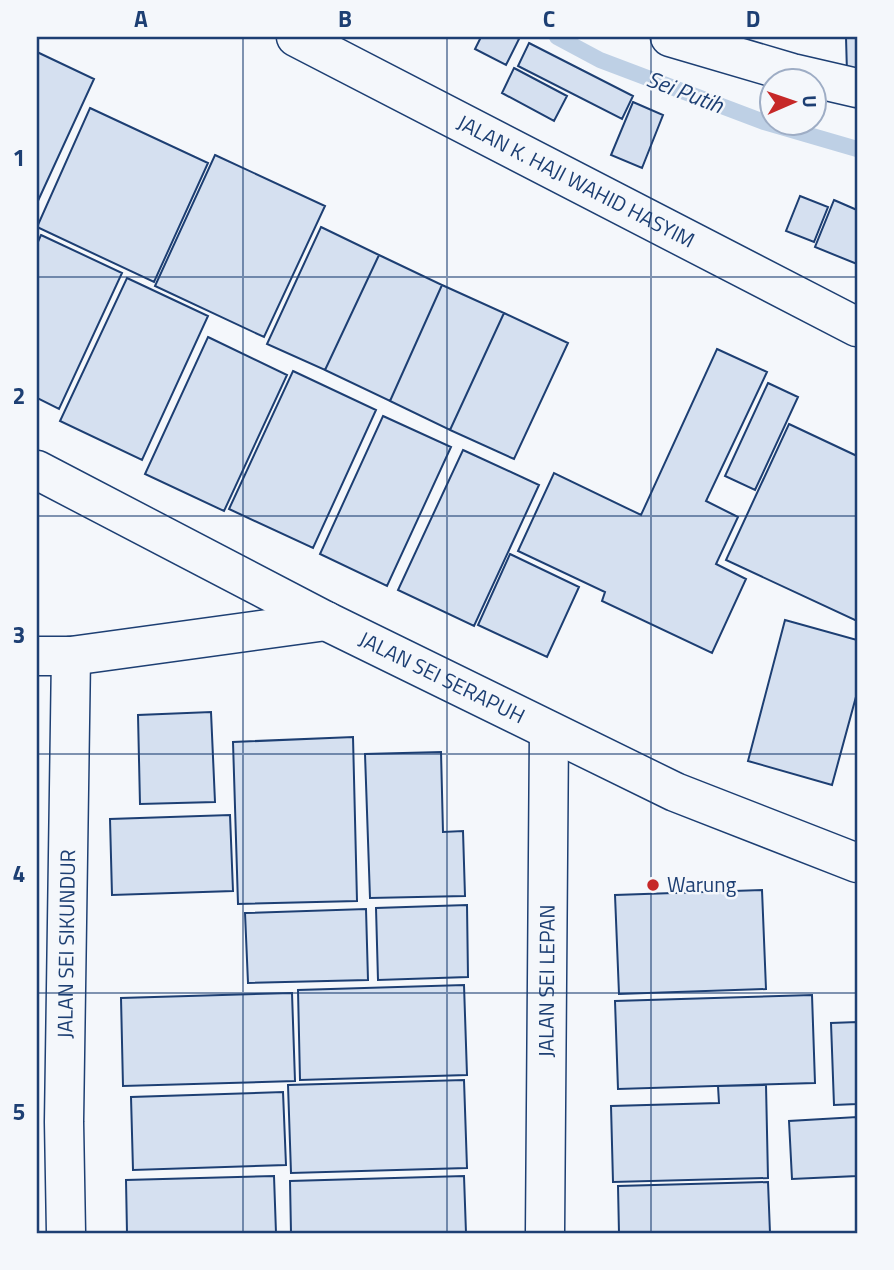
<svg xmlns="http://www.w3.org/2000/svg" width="894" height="1270" font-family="'Titillium Web',sans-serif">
	<rect width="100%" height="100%" fill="#f4f7fb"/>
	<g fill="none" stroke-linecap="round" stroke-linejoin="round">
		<path stroke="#bed0e5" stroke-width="16" d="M557 37 600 60 764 122 857 149"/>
	</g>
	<path fill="#d5e0f0" stroke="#1d3f73" stroke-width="2" d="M481 37H515L519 39 506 65 475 49Z
		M846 37H857V73H847Z
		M529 43 633 96 622 119 518 66Z
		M37 52 94 79 37 203Z
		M514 68 567 96 554 121 502 93Z
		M633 102 663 115 642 168 611 155Z
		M90 108 208 163 154 282 37 227Z
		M215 155 325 206 264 337 155 286Z
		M800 196 828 207 814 242 786 231Z
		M834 200 857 210V264L815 247Z
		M321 227 379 255 325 370 267 344Z
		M41 235 122 273 59 409 37 398V244Z
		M379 255 442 285 390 401 325 370Z
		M127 278 208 316 142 460 60 421Z
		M442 285 504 313 450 430 390 401Z
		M504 313 568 343 514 459 450 430Z
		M208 337 287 375 224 511 145 474Z
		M717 349 767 372 706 501 738 517 716 564 746 579 712 653 602 601 605 592 518 551 554 473 641 515Z
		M293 371 376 410 313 548 229 509Z
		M768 383 798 397 755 490 725 476Z
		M383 416 451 447 387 586 320 554Z
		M789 424 857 456V621L726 560Z
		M463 450 539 485 474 626 398 590Z
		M510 554 579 587 547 657 478 625Z
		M785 620 857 640V693L832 785 748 761Z
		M211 712 215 802 140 804 138 715Z
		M353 737 357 901 238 904 233 742Z
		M441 752 443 832 463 831 465 896 370 898 365 754Z
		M230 815 233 891 112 895 110 819Z
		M762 890 766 989 619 994 615 895Z
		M467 905 468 977 378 980 376 908Z
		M366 909 368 980 248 983 245 913Z
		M464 985 467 1075 300 1080 298 990Z
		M292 993 295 1081 123 1086 121 998Z
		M812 995 815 1083 618 1089 615 1001Z
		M857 1022V1104L834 1105 831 1023Z
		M464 1080 467 1168 291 1173 288 1085Z
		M766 1085 768 1178 613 1182 611 1106 719 1103 718 1086Z
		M283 1092 286 1165 133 1170 131 1097Z
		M857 1117V1176L792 1179 789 1121Z
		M274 1176 276 1233H127L126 1180Z
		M464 1176 466 1233H291L290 1181Z
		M768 1182 770 1233H619L618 1186Z"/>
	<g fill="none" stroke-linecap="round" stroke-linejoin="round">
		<defs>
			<g id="street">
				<path d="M670 37 792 73 857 88"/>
				<path id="s1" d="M37 470 326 621 675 792 857 863"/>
				<path d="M37 656H71L326 621"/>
				<path id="s2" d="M66 1233 64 1122 71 656"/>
				<path id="s3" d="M545 1233 549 731"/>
			</g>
			<g id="secondary">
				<path id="s4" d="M296 37 857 327"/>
			</g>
		</defs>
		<use href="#street" stroke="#1d3f73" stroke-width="41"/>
		<use href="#secondary" stroke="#1d3f73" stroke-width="41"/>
		<use href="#street" stroke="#f4f7fb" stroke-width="38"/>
		<use href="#secondary" stroke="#f4f7fb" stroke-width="38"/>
	</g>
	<path fill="none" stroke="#1d3f73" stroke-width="2" stroke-opacity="0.55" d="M243 37V1233M447 37V1233M651 37V1233M37 277H857M37 516H857M37 754H857M37 993H857"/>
	<circle fill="#c62828" stroke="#f4f7fb" stroke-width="2.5" cx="653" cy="885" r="7"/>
	<g text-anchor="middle" stroke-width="5" stroke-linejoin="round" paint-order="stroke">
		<g font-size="21" fill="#1d3f73" stroke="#f4f7fb">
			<text dy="7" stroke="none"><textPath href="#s4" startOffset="315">JALAN K. HAJI WAHID HASYIM</textPath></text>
			<text dy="7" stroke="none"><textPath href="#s1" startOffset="455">JALAN SEI SERAPUH</textPath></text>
			<text dy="7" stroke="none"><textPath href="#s2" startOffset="289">JALAN SEI SIKUNDUR</textPath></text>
			<text dy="7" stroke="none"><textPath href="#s3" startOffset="252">JALAN SEI LEPAN</textPath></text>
		</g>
		<g font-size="21" fill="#1d3f73" stroke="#f4f7fb" text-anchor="start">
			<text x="667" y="892">Warung</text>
		</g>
		<g font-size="23" font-style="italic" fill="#1d3f73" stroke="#f4f7fb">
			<text transform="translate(685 92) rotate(21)" y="8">Sei Putih</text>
		</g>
	</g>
	<rect width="894" height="1270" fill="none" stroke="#f4f7fb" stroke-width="77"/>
	<g transform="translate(793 102) rotate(88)"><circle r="33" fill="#f4f7fb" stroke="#9eadc5" stroke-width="2"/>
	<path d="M0-5L12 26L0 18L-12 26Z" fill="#c62828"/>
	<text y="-10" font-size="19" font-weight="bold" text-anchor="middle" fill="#1d3f73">U</text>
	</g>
	<rect x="38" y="38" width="818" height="1194" fill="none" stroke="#1d3f73" stroke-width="2.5"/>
	<g font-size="23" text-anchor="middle" font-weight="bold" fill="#1d3f73">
		<text x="141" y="27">A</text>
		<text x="345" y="27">B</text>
		<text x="549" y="27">C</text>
		<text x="753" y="27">D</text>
		<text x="19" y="166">1</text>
		<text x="19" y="404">2</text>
		<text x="19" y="643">3</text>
		<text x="19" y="882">4</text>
		<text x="19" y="1120">5</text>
	</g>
</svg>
